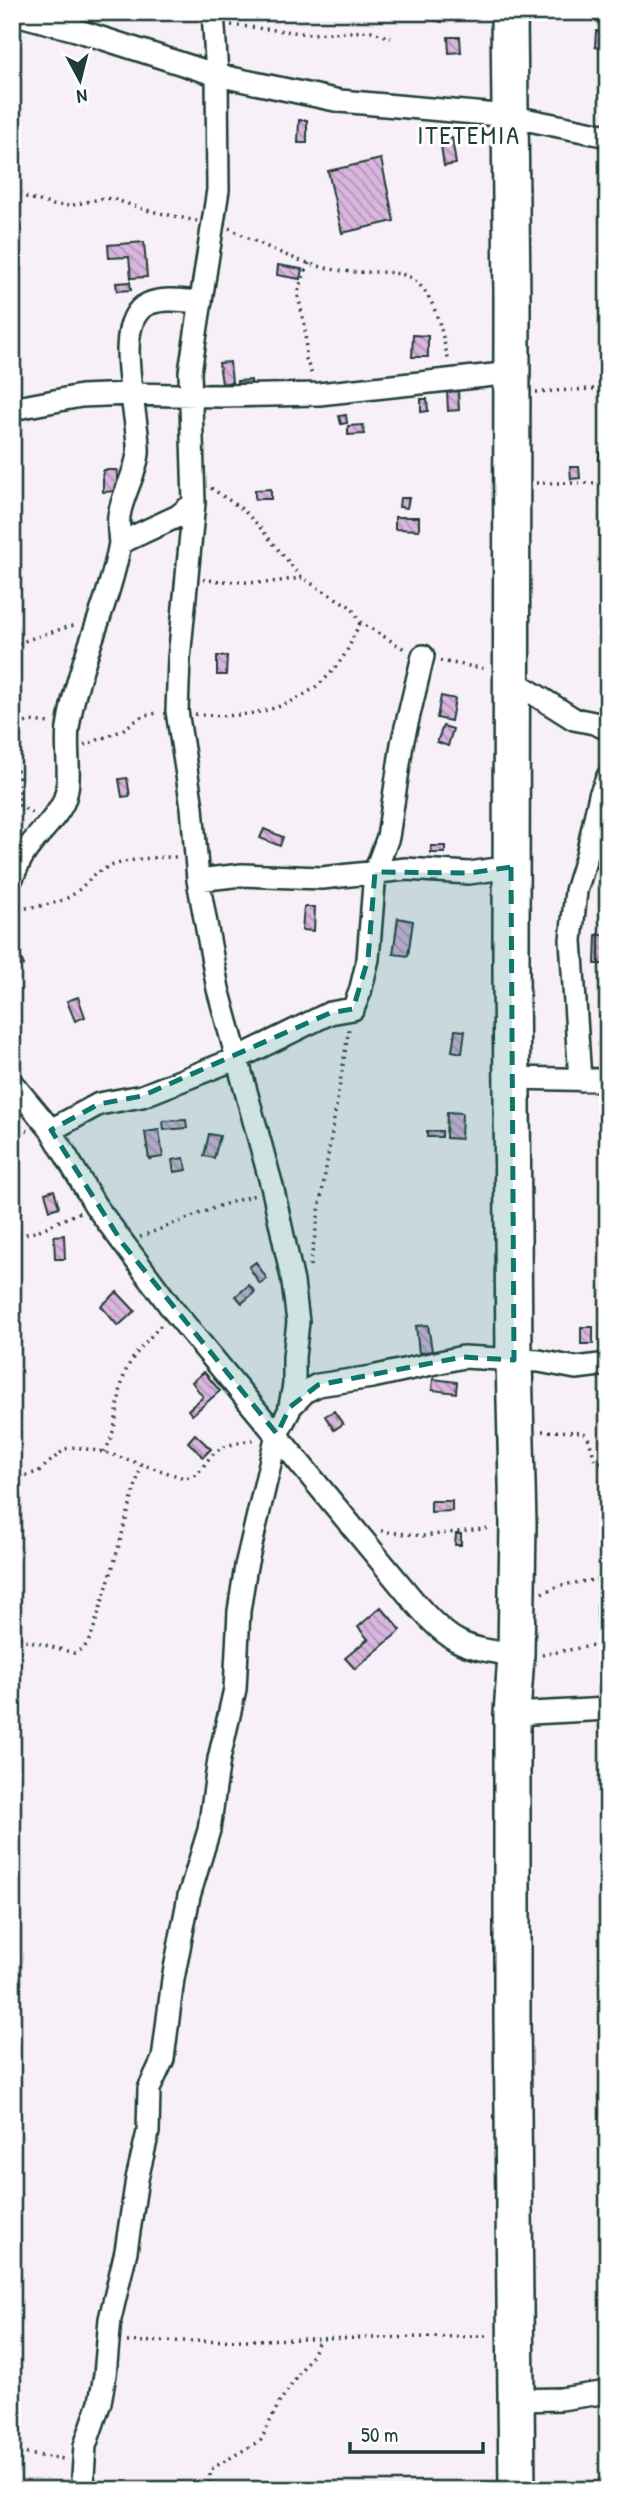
<svg xmlns="http://www.w3.org/2000/svg" width="620" height="2502" font-family="'Patrick Hand',sans-serif">
	<defs>
		<pattern id="building-back-hatch" width="6" height="6" patternUnits="userSpaceOnUse" patternTransform="scale(1.75)"><rect width="6" height="6" fill="#dab5de"/><path d="M-1 5l2 2M0 0l6 6M5-1l2 2" fill="none" stroke="#b094b5"/></pattern>
	</defs>
	<rect width="100%" height="100%" fill="#f8f0f8"/>
	<filter id="ink" filterUnits="userSpaceOnUse"><feTurbulence type="fractalNoise" baseFrequency=".0143" numOctaves="2"/><feDisplacementMap in="SourceGraphic" scale="14" xChannelSelector="R" yChannelSelector="G"/><feConvolveMatrix kernelMatrix="1 2 1 2 8 2 1 2 1" color-interpolation-filters="sRGB"/></filter>
	<g filter="url(#ink)">
		<path fill="url(#building-back-hatch)" stroke="#1f3d34" stroke-width="2" d="M435 12H444L442 22 433 20Z
			M596 31 606 32 605 49 595 47Z
			M448 37H460L461 52 449 53Z
			M299 120H307V143H298Z
			M452 138 456 164 444 166 440 139Z
			M381 159 394 221 342 233 328 171Z
			M604 241H608V268H605Z
			M144 242 147 277 131 278 129 257 109 258 108 245Z
			M278 265 302 269 300 279 277 275Z
			M130 282 131 290 117 291 116 283Z
			M413 335 428 336V357H412Z
			M230 362 232 382 222 384 219 363Z
			M251 380 252 388 237 389V381Z
			M447 390H458L459 410 448 411Z
			M421 399H427L428 411 421 412Z
			M346 415 347 423 341 424 339 416Z
			M363 425 364 434 348 435V426Z
			M600 452H608V461L599 460Z
			M570 467H579L580 478 571 479Z
			M103 470H117V491L103 492Z
			M271 489V499H255V490Z
			M400 498H409L407 508 399 507Z
			M395 517H419V530L395 529Z
			M217 656H227L226 675H217Z
			M441 696 455 699 451 721 437 718Z
			M443 726 453 729 448 746 437 742Z
			M127 778 130 796 122 797 119 779Z
			M264 829 283 837 280 846 260 838Z
			M595 844H606L605 868H594Z
			M431 846H445V853H431Z
			M304 907H315L314 931 302 930Z
			M398 918 413 921 408 956 393 954Z
			M596 935H608L607 964H595Z
			M12 939 24 965 16 969 12 962Z
			M78 997 85 1017 75 1021 67 1001Z
			M455 1030 465 1031 462 1053 452 1051Z
			M447 1112 462 1113 461 1139 446 1138Z
			M186 1120 187 1128 164 1130 163 1121Z
			M159 1130 163 1157 149 1159 145 1132Z
			M427 1131H442V1137H427Z
			M209 1134 220 1136 214 1158 204 1156Z
			M184 1158 187 1170 174 1172 172 1160Z
			M54 1190 59 1207 50 1210 45 1193Z
			M18 1211 20 1219 14 1220 12 1213Z
			M64 1235 65 1259H55L54 1236Z
			M256 1262 267 1279 260 1284 249 1267Z
			M249 1285 255 1292 242 1303 236 1296Z
			M117 1292 135 1311 118 1326 101 1306Z
			M428 1325 432 1351 419 1353 416 1326Z
			M581 1327H593V1344H581Z
			M204 1372 220 1391 192 1415 188 1410 203 1397 192 1382Z
			M433 1379 457 1382 456 1393 432 1390Z
			M334 1411 343 1424 334 1430 325 1416Z
			M195 1434 211 1449 203 1457 188 1442Z
			M431 1501H452V1511L431 1512Z
			M456 1534H461V1545H455Z
			M597 1606H608V1628H598Z
			M381 1607 401 1630 355 1669 345 1658 368 1639 358 1627Z"/>
		<g fill="none" stroke-linecap="round" stroke-linejoin="round">
			<defs>
				<path id="minor" d="M12 13 76 30 217 75 340 101 509 116 608 136
					M12 409 81 396 130 394 221 396 319 394 512 373
					M120 543C119 534 118 525 119 516 122 495 135 476 138 454 141 420 108 322 148 304 163 297 185 301 201 302
					M512 680 574 719 594 723 608 729
					M12 878C16 870 19 861 24 854 35 836 54 822 63 803 73 780 65 752 68 728 77 664 109 606 120 543L178 516 194 503
					M198 880 242 875 322 878 406 869 469 873 511 867
					M512 1078 608 1080
					M580 1080 571 940 576 891 587 855 600 795 608 776
					M12 1083 51 1130 95 1205 173 1310 417 1605C452 1645 465 1648 516 1655
					M51 1130 99 1104 142 1096 238 1058 330 1013 353 1009 360 992 368 959 375 872 388 837 402 744 423 656
					M290 1407 306 1391 318 1385 372 1377 463 1357 539 1361 576 1368 608 1364
					M512 1714 608 1709
					M516 2400 561 2399 608 2392
					M85 2490 83 2476 85 2446 100 2402 105 2375 110 2319 126 2251 137 2179 148 2132 149 2089 163 2059 173 1979 189 1896 209 1830 219 1759 235 1689 239 1611 246 1566 277 1434 289 1411 294 1385V1357L298 1322 293 1282 273 1190 218 989 198 880 192 807 177 711 179 659 194 503 190 372 218 190 217 75 213 12"/>
				<path id="trunk" d="M509 12 512 300 511 968 514 1360 518 1524 516 1655 512 1714V2017L517 2490"/>
			</defs>
			<use href="#minor" stroke="#1f3d34" stroke-width="26"/>
			<use href="#trunk" stroke="#1f3d34" stroke-width="40"/>
			<path stroke="#1f3d34" stroke-width="3.5" stroke-dasharray="2 5" stroke-linecap="butt" d="M231 25 310 34 371 31 391 38
				M12 193 53 205 69 206 104 198 113 199 146 210 197 221
				M229 228C268 248 311 270 355 272 372 273 400 269 414 280 437 297 442 336 449 362
				M309 263 299 287 298 296 305 326 306 359 312 375
				M536 392 608 388
				M536 483H608
				M211 488 242 509 257 524 302 578 351 607 360 622 406 650
				M203 580 264 583 302 578
				M12 647 27 640 77 624
				M440 661 487 669
				M195 714C250 721 311 707 343 657 350 647 354 634 360 623
				M12 728 30 721 50 723
				M12 742 19 782V805L35 815
				M84 745 121 731 144 715 160 713
				M597 887 608 891
				M12 910C30 907 49 906 65 899 77 894 85 883 94 875 115 859 153 857 178 857
				M12 1131H28
				M12 1237 35 1232 80 1212
				M140 1237 222 1205 255 1195
				M310 1266 349 1028
				M542 1431 583 1432 588 1437 595 1460 600 1462 608 1461
				M104 1452C119 1430 116 1398 125 1373 132 1355 148 1340 161 1325
				M12 1479 38 1472 65 1449 75 1447 104 1452 184 1478C203 1476 203 1461 217 1451 227 1444 243 1442 255 1439
				M381 1531 423 1536 491 1528
				M542 1593 561 1585 608 1578
				M12 1636 74 1653 84 1648 91 1637 112 1570 141 1466
				M542 1655 600 1644 608 1647
				M127 2342 490 2336
				M12 2452 65 2459
				M211 2490 210 2474 213 2468 261 2440 279 2403 313 2353 320 2339"/>
			<use href="#minor" stroke="#fff" stroke-width="21"/>
			<use href="#trunk" stroke="#fff" stroke-width="35"/>
		</g>
	</g>
	<path fill="#0f766e" fill-opacity="0.2" stroke="#0f766e" stroke-width="5" stroke-dasharray="14 9" stroke-linejoin="round" d="M511 867 514 1360 463 1357 318 1385 290 1407 277 1434 123 1244 51 1130 99 1104 142 1096 330 1013 353 1009 368 959 375 872 469 873Z"/>
	<g text-anchor="middle" stroke-width="6" stroke-linejoin="round" paint-order="stroke">
		<g font-size="26" letter-spacing="2" fill="#1f3d34" stroke="#fff">
			<text x="469" y="144">ITETEMIA</text>
		</g>
	</g>
	<rect width="620" height="2502" fill="none" stroke="#fff" stroke-width="42"/>
	<rect x="21" y="21" width="578" height="2460" fill="none" stroke="#1f3d34" stroke-width="2.5" filter="url(#ink)"/>
	<g transform="translate(80 80) rotate(173)" stroke="#ffffff" stroke-width="5" paint-order="stroke">
	<path d="M0-5L12 26L0 18L-12 26Z" fill="#1f3d34"/>
	<text y="-10" font-size="19" font-weight="bold" text-anchor="middle" fill="#1f3d34">N</text>
	</g>
	<path d="M350 2442v10h133v-10" fill="none" stroke="#1f3d34" stroke-width="3.5"/>
	<text x="361" y="2442" font-size="21" fill="#1f3d34" stroke="#ffffff" stroke-width="5" paint-order="stroke">50 m</text>
</svg>
